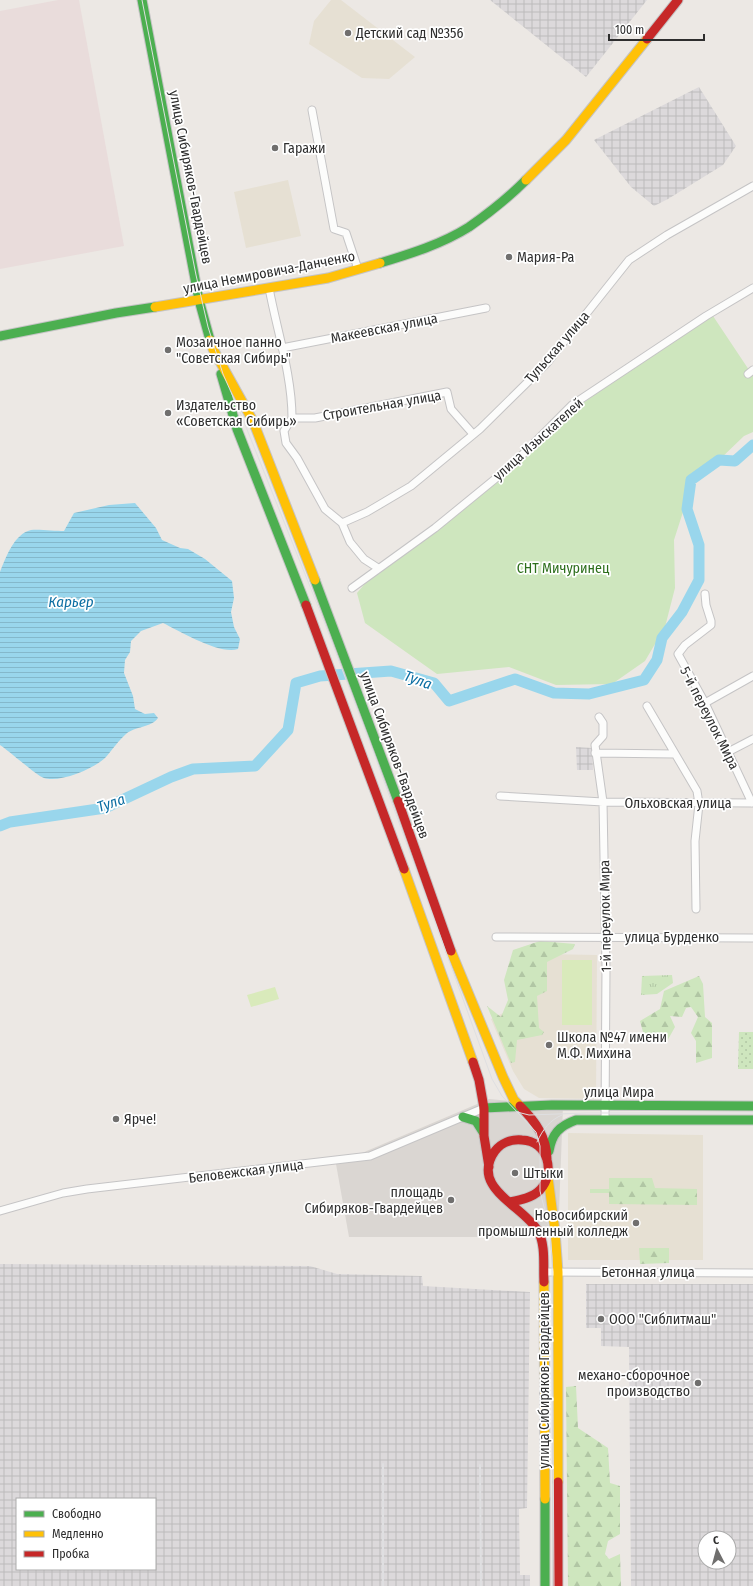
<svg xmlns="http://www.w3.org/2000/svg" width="753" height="1586" font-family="'Fira Sans Condensed',sans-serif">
	<defs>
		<pattern id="industrial-grid" width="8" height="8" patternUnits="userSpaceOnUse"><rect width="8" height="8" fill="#dcd9db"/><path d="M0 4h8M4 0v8" fill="none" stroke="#bdbbbc"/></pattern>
		<pattern id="grass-dots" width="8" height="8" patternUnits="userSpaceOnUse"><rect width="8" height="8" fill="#cee6be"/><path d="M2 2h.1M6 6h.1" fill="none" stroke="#b1c6a4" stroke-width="1.8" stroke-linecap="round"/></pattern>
		<pattern id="forest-firs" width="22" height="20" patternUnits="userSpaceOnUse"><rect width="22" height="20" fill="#cee6be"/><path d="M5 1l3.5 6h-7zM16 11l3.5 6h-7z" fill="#b1c6a4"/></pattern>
		<pattern id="park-tufts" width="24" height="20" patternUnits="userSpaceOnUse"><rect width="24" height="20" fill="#cee6be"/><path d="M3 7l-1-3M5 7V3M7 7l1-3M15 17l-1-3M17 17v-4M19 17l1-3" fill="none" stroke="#b1c6a4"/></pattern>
		<pattern id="water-rules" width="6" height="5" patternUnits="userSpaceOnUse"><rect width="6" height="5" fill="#99d6ec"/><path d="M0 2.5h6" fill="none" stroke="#84b8cb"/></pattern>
	</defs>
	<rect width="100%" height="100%" fill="#ece8e4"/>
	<path fill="url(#industrial-grid)" fill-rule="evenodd" d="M490 0H647L586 77Z
		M699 87 736 146 723 165 668 199 654 206 631 187 594 140Z
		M576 747 592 748 593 770H577Z
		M0 1264 310 1266 337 1274 422 1276 423 1286 530 1292 527 1508 519 1509 520 1575H530V1586H0ZM17 1499H155V1569H17Z
		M586 1284H753V1586H631L629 1347 601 1346V1328H586ZM705 1538H729V1562H705Z"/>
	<path fill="#e6e0d3" d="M331 0H341L415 57 389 79 362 78 309 44 314 21Z
		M288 180 301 236 246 248 234 192Z
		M543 954 597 955 596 1099 539 1098 524 1089 513 1071 491 1019 509 1010Z
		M568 1133 703 1135V1260H568Z"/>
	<path fill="#e9dcdb" d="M58 0H79L124 246 0 269V11Z"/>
	<path fill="url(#grass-dots)" d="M739 1032H753V1069H738Z"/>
	<path fill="url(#forest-firs)" d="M540 941 575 944 573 949 547 962V991L537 996 539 1028 544 1032 542 1035 517 1040 515 1062 511 1063 487 1006 501 1017 508 1000 504 980 513 950Z
		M699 976 703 984 705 1017 712 1023V1058L696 1063V1041L691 1033 698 1017 691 1007 686 1008 682 1017 670 1016 675 1027 666 1043 643 1032 640 1021 660 1009 664 991Z
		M609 1178H652L655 1188 697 1189V1205L609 1204V1193H590V1189H609Z
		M639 1248H669V1263L640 1264Z
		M576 1386 578 1428 608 1448 610 1483 620 1486V1534L608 1541 605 1554 609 1559 620 1554 621 1586H568L566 1387Z"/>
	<path fill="url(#park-tufts)" d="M672 975 673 983 657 994 641 995 642 976Z"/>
	<path fill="#cee6be" d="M711 313 753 376V432L744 436 691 487 674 540 675 588 665 627 645 661 612 684 556 685 509 667 437 674 365 623 357 593 379 567 511 466 573 410Z"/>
	<path fill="#d9eabb" d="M562 960H592V1025H562Z
		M275 987 279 999 251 1007 247 995Z"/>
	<path fill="#dad6d2" d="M489 1099 563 1106 558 1237H349L336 1164Z"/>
	<path fill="url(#water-rules)" d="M135 503 156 528 162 540 180 548 188 549 205 559 232 581 234 598 231 612 234 627 240 639 238 649C220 655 181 632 163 623L141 631 131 641 130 652 125 660 124 673 133 696 135 709 145 714 154 713 158 718C151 728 135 726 126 734 118 741 113 749 106 757 94 769 60 783 44 778 37 776 8 750 0 745V572C6 557 14 534 31 530 38 529 56 531 64 531L74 513 109 505Z"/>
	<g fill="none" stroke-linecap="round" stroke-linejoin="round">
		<path stroke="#99d6ec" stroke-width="11" d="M0 826 10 822 105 808 171 777 193 769 255 766 288 730 296 683 320 676 391 671 434 683 449 701 515 679 554 693 589 694 644 680 657 660 662 638 682 612 699 580V545L687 509 691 480 719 460 735 461 753 445"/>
		<defs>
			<path id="street" d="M312 110 334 229 346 233 358 269
				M269 288C277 331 292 375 292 418
				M282 348 486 308
				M748 374 753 370
				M292 418H315L447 392 451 409 473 434
				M292 418 284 431 286 443 297 458 325 509 342 523 350 542 364 559 378 568
				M342 523 367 512 411 486 480 429 547 363 629 260 667 235 753 186
				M352 588 435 528 511 466 572 405 706 316 753 288
				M705 594 706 605 711 621V625L685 645 678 654 705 703 752 803
				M705 703 753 676
				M647 706 697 791 699 804 695 841 696 909
				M599 717 603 723V736L595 745 603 802 606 968 605 1120
				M728 752 753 739
				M595 753 675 754
				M500 796 603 802 753 803
				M496 937 753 938
				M0 1211 63 1193 87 1189 370 1156 484 1108
				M544 1272 753 1273"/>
			<path id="fast" d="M142 0 199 300 210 340
				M380 263C410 254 442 244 469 227 489 213 509 197 526 180
				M0 336 116 313 155 307
				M221 374 237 429 306 605
				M315 580 398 801
				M484 1108 552 1105 753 1106
				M463 1117 476 1121 483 1132
				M549 1151C552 1134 559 1126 576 1120H753
				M545 1499V1586"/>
			<path id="slow" d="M526 180 566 140 647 39
				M155 307 328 278 380 263
				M210 340 213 349 253 421 315 580
				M404 869 473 1062
				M451 951 503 1077 514 1100 520 1106
				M548 1177 555 1231 558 1272V1482
				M544 1282 545 1499"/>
			<path id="jam" d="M647 39 678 0
				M306 605 404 869
				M398 801 451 951
				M473 1062 479 1080 484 1108V1136L489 1167
				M520 1106C535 1121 547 1137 547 1159
				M509 1202C520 1200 532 1198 540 1190 556 1173 548 1141 522 1140 511 1139 501 1143 495 1151 469 1188 524 1206 538 1231 546 1245 543 1266 544 1282
				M558 1482V1586"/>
		</defs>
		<use href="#street" stroke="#c5c4c5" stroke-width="9"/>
		<use href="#fast" stroke="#c5c4c5" stroke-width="11"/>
		<use href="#slow" stroke="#c5c4c5" stroke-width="11"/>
		<use href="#jam" stroke="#c5c4c5" stroke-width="11"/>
		<use href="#street" stroke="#fcfcfb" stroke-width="7"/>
		<use href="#fast" stroke="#4caf50" stroke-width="9"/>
		<use href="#slow" stroke="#ffc107" stroke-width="9"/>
		<use href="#jam" stroke="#c62828" stroke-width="9"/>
		<path stroke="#dfdfe1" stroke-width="1" d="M142 0 196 275 208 327 223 374 242 417 325 624 373 751 492 1079 502 1096 536 1132 540 1146V1191L550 1231 552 1257 554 1586
			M517 1112 529 1115 586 1113H753
			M537 1142C543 1129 550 1120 562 1115"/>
		<path stroke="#dfdfe1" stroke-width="2" d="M383 1464V1586
			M480 1465 481 1586"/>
	</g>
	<g fill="#706f6e" stroke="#fff" stroke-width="1.5">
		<circle cx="348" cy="33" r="4"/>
		<circle cx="275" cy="148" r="4"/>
		<circle cx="509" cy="257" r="4"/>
		<circle cx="168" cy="350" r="4"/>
		<circle cx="168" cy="413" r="4"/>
		<circle cx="549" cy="1045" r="4"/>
		<circle cx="116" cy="1119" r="4"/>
		<circle cx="515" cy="1173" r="4"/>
		<circle cx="451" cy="1200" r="4"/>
		<circle cx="636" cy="1223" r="4"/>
		<circle cx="601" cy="1319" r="4"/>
		<circle cx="698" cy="1383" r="4"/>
	</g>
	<g text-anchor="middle" stroke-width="3.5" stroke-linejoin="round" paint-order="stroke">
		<g font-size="14" fill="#2e2e2e" stroke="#fff" text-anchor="start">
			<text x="356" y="38">Детский сад №356</text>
			<text x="283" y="153">Гаражи</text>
			<text x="517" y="262">Мария-Ра</text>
			<text x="176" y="347">Мозаичное панно<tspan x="176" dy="16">"Советская Сибирь"</tspan></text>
			<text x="176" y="410">Издательство<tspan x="176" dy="16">«Советская Сибирь»</tspan></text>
			<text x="557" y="1042">Школа №47 имени<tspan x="557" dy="16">М.Ф. Михина</tspan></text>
			<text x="124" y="1124">Ярче!</text>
			<text x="523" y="1178">Штыки</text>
			<text x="443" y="1197" text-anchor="end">площадь<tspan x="443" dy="16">Сибиряков-Гвардейцев</tspan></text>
			<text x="628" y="1220" text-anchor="end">Новосибирский<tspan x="628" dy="16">промышленный колледж</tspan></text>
			<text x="609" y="1324">ООО "Сиблитмаш"</text>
			<text x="690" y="1380" text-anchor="end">механо-сборочное<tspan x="690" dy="16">производство</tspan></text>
		</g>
		<g font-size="14" fill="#2e2e2e" stroke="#fff">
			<text transform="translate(191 177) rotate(79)" y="5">улица Сибиряков-Гвардейцев</text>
			<text transform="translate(269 272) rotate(-11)" y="5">улица Немировича-Данченко</text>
			<text transform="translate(384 328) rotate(-11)" y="5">Макеевская улица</text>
			<text transform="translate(557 347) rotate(-49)" y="5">Тульская улица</text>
			<text transform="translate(382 405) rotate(-10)" y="5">Строительная улица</text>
			<text transform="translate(538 439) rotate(-42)" y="5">улица Изыскателей</text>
			<text transform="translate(710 718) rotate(63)" y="5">5-й переулок Мира</text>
			<text transform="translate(395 755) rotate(70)" y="5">улица Сибиряков-Гвардейцев</text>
			<text x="678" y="808">Ольховская улица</text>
			<text transform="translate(605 916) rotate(-91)" y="5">1-й переулок Мира</text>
			<text x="672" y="942">улица Бурденко</text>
			<text x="619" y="1097">улица Мира</text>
			<text transform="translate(246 1171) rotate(-7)" y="5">Беловежская улица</text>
			<text x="648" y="1277">Бетонная улица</text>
			<text transform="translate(544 1380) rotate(-90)" y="5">улица Сибиряков-Гвардейцев</text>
		</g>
		<g font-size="14" fill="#2c6e1b" stroke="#fff">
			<text x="563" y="573">СНТ Мичуринец</text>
		</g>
		<g font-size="15" font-style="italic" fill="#0d6fa3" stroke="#fff">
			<text x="71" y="607">Карьер</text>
			<text transform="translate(418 680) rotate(20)" y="5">Тула</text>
			<text transform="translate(111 803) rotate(-19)" y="5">Тула</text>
		</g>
	</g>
	<rect x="16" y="1498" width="140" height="72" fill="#ffffff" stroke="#ababab"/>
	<rect x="24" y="1511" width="20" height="6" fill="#4caf50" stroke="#ababab"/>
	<text x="52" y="1518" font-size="12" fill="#2e2e2e">Свободно</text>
	<rect x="24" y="1531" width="20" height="6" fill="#ffc107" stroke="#ababab"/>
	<text x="52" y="1538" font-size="12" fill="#2e2e2e">Медленно</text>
	<rect x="24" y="1551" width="20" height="6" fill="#c62828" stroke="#ababab"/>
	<text x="52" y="1558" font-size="12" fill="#2e2e2e">Пробка</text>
	<g transform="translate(717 1550) rotate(354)"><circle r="19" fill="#ffffff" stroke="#ababab"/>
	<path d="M0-3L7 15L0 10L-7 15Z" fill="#706f6e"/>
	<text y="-6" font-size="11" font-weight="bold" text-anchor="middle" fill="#2e2e2e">С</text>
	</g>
	<path d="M609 34v6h95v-6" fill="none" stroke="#2e2e2e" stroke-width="2"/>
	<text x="615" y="34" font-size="12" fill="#2e2e2e" stroke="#ffffff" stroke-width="3" paint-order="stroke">100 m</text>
</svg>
